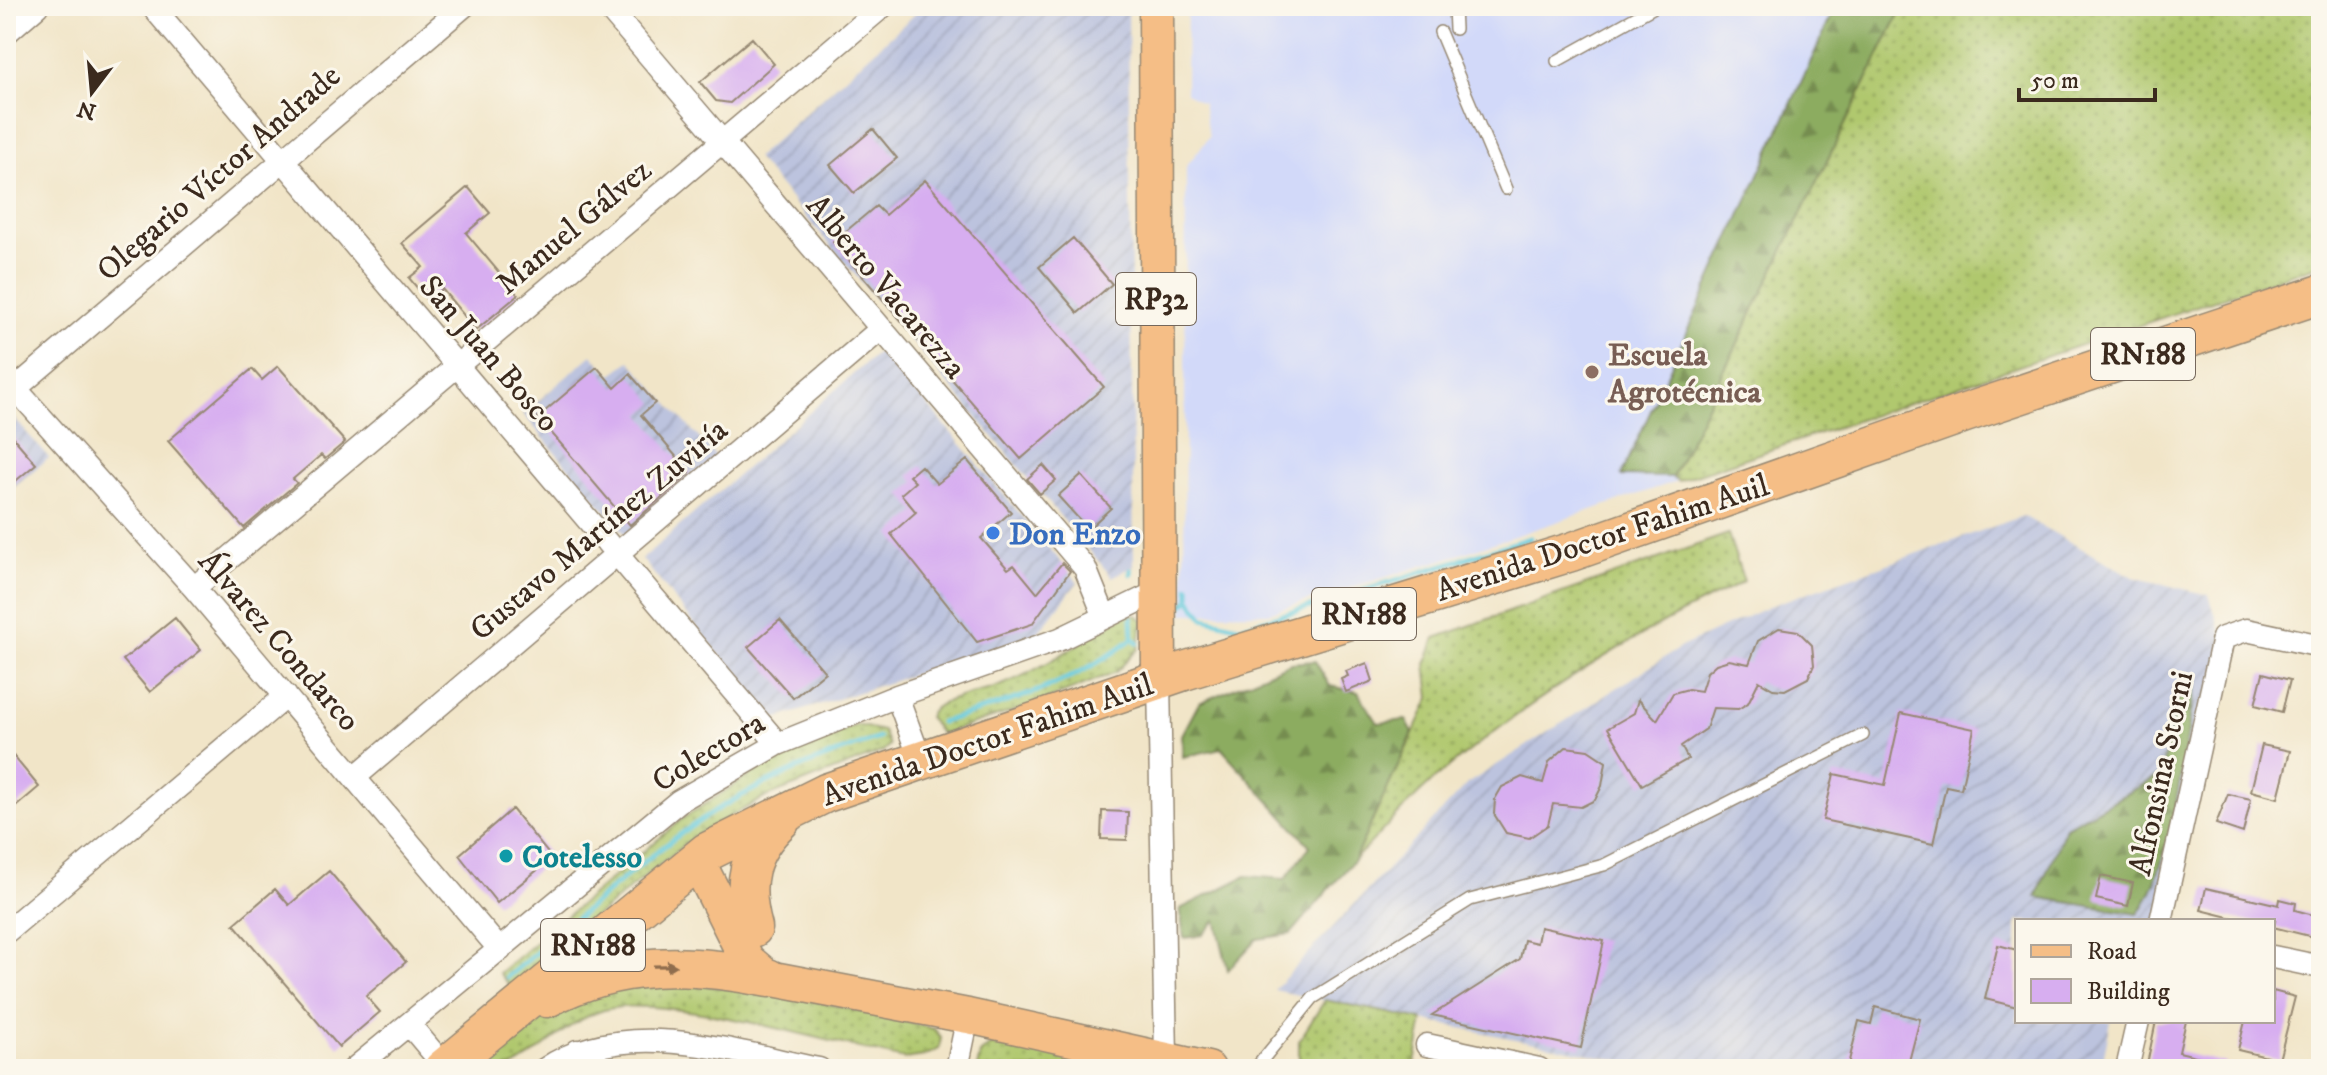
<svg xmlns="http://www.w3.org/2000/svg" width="2327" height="1075" font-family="'IM FELL DW Pica',serif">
	<defs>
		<pattern id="industrial-furrows" width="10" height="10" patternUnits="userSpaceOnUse" patternTransform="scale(2)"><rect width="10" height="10" fill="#bcc3de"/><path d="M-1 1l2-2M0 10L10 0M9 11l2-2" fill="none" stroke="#a2a8be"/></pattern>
		<pattern id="grass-dots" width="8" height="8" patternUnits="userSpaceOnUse" patternTransform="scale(2)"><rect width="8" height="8" fill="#b0c86e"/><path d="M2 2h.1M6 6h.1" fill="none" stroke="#90a35a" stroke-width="1.8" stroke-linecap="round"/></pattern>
		<pattern id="forest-firs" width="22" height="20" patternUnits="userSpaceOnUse" patternTransform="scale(2)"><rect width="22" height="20" fill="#8cac61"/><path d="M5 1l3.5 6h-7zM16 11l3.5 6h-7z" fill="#748c4f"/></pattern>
	</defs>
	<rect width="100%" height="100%" fill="#fbf7ec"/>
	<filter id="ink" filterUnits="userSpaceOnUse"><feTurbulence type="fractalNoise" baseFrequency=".0125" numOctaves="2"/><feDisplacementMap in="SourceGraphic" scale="16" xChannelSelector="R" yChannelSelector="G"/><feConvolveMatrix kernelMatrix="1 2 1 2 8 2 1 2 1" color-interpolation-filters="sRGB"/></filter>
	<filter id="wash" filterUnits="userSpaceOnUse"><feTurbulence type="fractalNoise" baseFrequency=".006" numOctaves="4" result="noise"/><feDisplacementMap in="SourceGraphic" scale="32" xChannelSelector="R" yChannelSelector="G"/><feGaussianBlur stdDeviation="1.8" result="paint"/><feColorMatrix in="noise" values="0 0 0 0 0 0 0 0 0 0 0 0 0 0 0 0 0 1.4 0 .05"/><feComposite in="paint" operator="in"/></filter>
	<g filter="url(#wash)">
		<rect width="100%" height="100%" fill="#f1e5c8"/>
		<path fill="#d2d9f9" d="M1187 6H2321V264L1455 556 1268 613 1184 614 1186 167 1209 137 1203 103 1186 93Z"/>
		<path fill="url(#industrial-furrows)" d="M924 6H1128L1134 566 1112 577 756 158Z
			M881 350 1078 582 1036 635 772 720 642 559Z
			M592 355 611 375 630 361 718 459 625 534 523 414Z
			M6 409 49 458 6 493Z
			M2023 516 2133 577 2209 595 2223 638 2161 921H2017V1021H2111L2101 1069H1663L1274 990 1467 784 1681 647 1775 604Z
			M660 1057 727 1069H569L574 1065Z"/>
		<path fill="url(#grass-dots)" stroke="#767946" stroke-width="2" d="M1903 6H2321V264L1678 481 1672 477Z
			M1728 534 1744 582C1634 633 1529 700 1436 778 1407 803 1381 833 1354 860L1430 698 1426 664 1435 638Z
			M1125 615H1136L1143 620 1138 649 1116 672 1033 705 941 734 928 717C933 699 977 694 994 688 1041 671 1082 641 1125 615Z
			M857 725 883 731 889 745 884 751 764 798 696 835 510 986 499 973 682 819 784 753Z
			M633 978 784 994 916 1024 934 1029 941 1037 939 1049 924 1056 904 1059C838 1044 663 993 604 1010 562 1023 544 1053 511 1068 500 1073 480 1069 468 1069L532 1015Z
			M1325 1000 1423 1020 1414 1069 1299 1067V1041Z
			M1005 1043 1107 1065 1111 1069H977L980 1054 989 1046Z"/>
		<path fill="url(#forest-firs)" stroke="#646b40" stroke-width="2" d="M1836 6H1903L1672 477 1621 476Z
			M1315 661 1330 686 1358 692 1378 723 1406 720 1413 733 1354 860 1291 934 1257 939 1228 970 1216 920 1203 935 1184 938 1180 909 1246 876 1285 879 1310 846 1221 748 1183 757 1182 735 1199 703 1291 663Z
			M2183 679 2196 684C2184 745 2173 867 2138 914L2036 897 2066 827 2160 775Z"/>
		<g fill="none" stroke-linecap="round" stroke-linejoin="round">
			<path stroke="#5fc8db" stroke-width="5" d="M1131 574V570
				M1339 598 1530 538
				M1190 599 1204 618 1241 627 1313 606
				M1183 605 1190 599 1189 587
				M1132 618 1133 638
				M941 722C1008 703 1079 682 1133 638L1138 643
				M507 977C573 924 636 862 707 816 759 782 820 758 879 738"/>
		</g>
		<g id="blocks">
			<path fill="#d7aef0" d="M752 38 774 64 730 103 716 101 700 82Z
				M873 129 897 158 854 193 830 165Z
				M925 180 1104 387 1021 459 833 242 876 206 885 215Z
				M468 187 490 213 466 233 518 295 476 330 442 289 428 301 409 278 423 267 402 243Z
				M1073 238 1112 284 1078 313 1039 267Z
				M278 366 345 442 325 459 321 455 293 479 297 483 244 528 168 441 252 369 262 380Z
				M597 367 615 388 630 374 655 403 641 415 690 473 630 525 538 417Z
				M6 429 36 464 6 489Z
				M967 460 1011 512 981 538 1008 569 1014 565 1037 593 1062 563 1070 571 1032 624 977 642 891 534 916 512 901 494 915 482 909 476 921 466 937 484Z
				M1043 465 1056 480 1040 494 1027 479Z
				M1081 475 1111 508 1088 529 1058 496Z
				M175 618 201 650 150 692 123 660Z
				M780 620 825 672 793 698 748 647Z
				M1779 628 1798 631 1812 645 1814 665 1808 678 1785 690 1773 689 1759 681 1748 703 1738 709 1713 708 1706 729 1681 746 1688 759 1642 785 1608 728 1634 713 1638 700 1657 720 1673 693 1688 689 1701 691 1707 672 1716 664 1729 660 1749 664 1758 641Z
				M1367 663 1373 681 1346 692 1341 679 1348 676 1346 671Z
				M2263 673 2290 680 2282 712 2255 705Z
				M1901 713 1974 729 1961 789 1946 786 1933 844 1823 820 1834 774 1885 785Z
				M2262 745 2290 751 2278 798 2251 791Z
				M6 747 39 787 6 815Z
				M1566 747 1588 750 1606 762 1602 786 1595 800 1581 807 1553 804 1548 825 1529 838 1506 833 1494 814 1495 799 1502 787 1522 777 1543 783 1549 762Z
				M2228 794 2251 799 2243 833 2216 824Z
				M512 809 552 858 497 903 459 855Z
				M1102 811 1128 812 1127 840 1101 839Z
				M329 871 406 962 366 996 380 1012 339 1047 234 924 275 889 289 905Z
				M2101 876 2133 883 2128 906 2096 899Z
				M2206 888 2279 905 2280 899 2296 903 2295 910 2321 917V939L2273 927 2275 921H2245L2201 910Z
				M1540 927 1604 941 1581 1048 1432 1015 1520 959 1524 940 1537 943Z
				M1998 945 2017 950V1007L1985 999Z
				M2273 991 2295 997 2279 1060 2238 1050 2245 1021H2273Z
				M1875 1007 1920 1019 1907 1069H1847L1859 1021 1871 1024Z
				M2156 1021H2186L2179 1052 2225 1063V1069H2146Z"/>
		</g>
	</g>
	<g filter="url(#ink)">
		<use href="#blocks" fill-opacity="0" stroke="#968873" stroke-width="2"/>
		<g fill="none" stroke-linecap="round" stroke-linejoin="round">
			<defs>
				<path id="lane" d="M1454 6 1455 29
					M1440 32 1506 189
					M1557 61 1656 6
					M1255 1069 1313 998 1470 900 1604 865 1863 735"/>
				<path id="street" d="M152 6 778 744
					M607 6 1085 568 1104 615
					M6 33 37 6
					M6 378 194 588 500 950
					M15 389 464 6
					M194 588 883 6
					M897 696 920 759
					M355 777 881 329
					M2161 921 2223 638 2246 630 2321 646
					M6 932 286 696
					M2273 957 2321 967
					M409 1024 445 1067
					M1427 1045 1539 1069
					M577 1051 601 1069
					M1154 1062 1166 1058 1159 680
					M354 1069 679 801 778 744 897 696 1060 639 1157 592
					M545 1069C624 1015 734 1052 819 1069
					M957 1069 968 1016
					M2127 1069 2138 1021"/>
				<path id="primary" d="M1156 6 1159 680
					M697 860 747 960 768 978 968 1016 1208 1069"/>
				<path id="highway" d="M753 928C741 884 747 852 781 820
					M547 998C619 960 690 962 768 978
					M443 1069 707 852 826 793 1184 671 1571 552 1965 413 2321 294"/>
			</defs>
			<use href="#lane" stroke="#968873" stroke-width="14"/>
			<use href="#street" stroke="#968873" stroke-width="25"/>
			<use href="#primary" stroke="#968873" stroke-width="37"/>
			<use href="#highway" stroke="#968873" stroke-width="41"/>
			<use href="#lane" stroke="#fff" stroke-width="11"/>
			<use href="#street" stroke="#fff" stroke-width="22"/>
			<use href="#primary" stroke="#f5be86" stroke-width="34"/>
			<use href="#highway" stroke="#f5be86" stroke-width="38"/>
		</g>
		<defs><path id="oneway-solid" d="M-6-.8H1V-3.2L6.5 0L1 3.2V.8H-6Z" transform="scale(2)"/></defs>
		<use fill="#8f6d4d" href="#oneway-solid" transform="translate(665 966) rotate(-1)"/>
	</g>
	<circle fill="#8d6e63" stroke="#fbf7ec" stroke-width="3" cx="1592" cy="372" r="8"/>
	<circle fill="#3f7fe0" stroke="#fbf7ec" stroke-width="3" cx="993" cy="533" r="8"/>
	<circle fill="#0f9aa8" stroke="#fbf7ec" stroke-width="3" cx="506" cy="856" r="8"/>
	<g text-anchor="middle" stroke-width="6" stroke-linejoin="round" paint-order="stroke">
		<g fill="#fbf7ec" stroke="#75685c" stroke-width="2">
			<rect x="1116" y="273" width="80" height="52" rx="6"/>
			<rect x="2091" y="328" width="104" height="52" rx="6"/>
			<rect x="1312" y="588" width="104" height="52" rx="6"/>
			<rect x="541" y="919" width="104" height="52" rx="6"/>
		</g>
		<g font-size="30" font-weight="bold" fill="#3b2a1e">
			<text x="1156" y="309">RP32</text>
			<text x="2143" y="364">RN188</text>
			<text x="1364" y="624">RN188</text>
			<text x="593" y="955">RN188</text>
		</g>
		<g font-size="32" fill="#3b2a1e" stroke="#fbf7ec">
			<text transform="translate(218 172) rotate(-41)" y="11">Olegario Víctor Andrade</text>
			<text transform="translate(573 226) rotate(-40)" y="11">Manuel Gálvez</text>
			<text transform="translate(887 286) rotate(50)" y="11">Alberto Vacarezza</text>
			<text transform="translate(490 353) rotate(49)" y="11">San Juan Bosco</text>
			<text transform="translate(598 529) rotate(-40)" y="11">Gustavo Martínez Zuviría</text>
			<text transform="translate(1602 537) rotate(-18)" y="11">Avenida Doctor Fahim Auil</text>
			<text transform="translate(280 640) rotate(49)" y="11">Álvarez Condarco</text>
			<text transform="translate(987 739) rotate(-19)" y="11">Avenida Doctor Fahim Auil</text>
			<text transform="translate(708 751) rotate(-31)" y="11">Colectora</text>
			<text transform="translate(2160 773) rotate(-78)" y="11">Alfonsina Storni</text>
		</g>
		<g font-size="32" font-weight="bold" fill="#785e54" stroke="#fbf7ec" text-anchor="start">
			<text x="1608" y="365">Escuela<tspan x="1608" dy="37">Agrotécnica</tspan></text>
		</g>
		<g font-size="32" font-weight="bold" fill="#366cbe" stroke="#fbf7ec" text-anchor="start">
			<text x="1009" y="544">Don Enzo</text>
		</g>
		<g font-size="32" font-weight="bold" fill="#0d838f" stroke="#fbf7ec" text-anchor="start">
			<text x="522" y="867">Cotelesso</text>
		</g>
	</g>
	<rect width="2327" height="1075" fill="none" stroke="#fbf7ec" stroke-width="32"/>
	<rect x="2015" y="919" width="260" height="104" fill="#fbf7ec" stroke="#aea59a" stroke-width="2"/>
	<rect x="2031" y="945" width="40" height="12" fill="#f5be86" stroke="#aea59a" stroke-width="2"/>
	<text x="2087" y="959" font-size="24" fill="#3b2a1e">Road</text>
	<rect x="2031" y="979" width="40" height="24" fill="#d7aef0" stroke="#aea59a" stroke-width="2"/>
	<text x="2087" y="999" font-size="24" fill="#3b2a1e">Building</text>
	<g transform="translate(92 92) rotate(196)" stroke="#fbf7ec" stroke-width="6" paint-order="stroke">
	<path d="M0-6L14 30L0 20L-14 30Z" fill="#3b2a1e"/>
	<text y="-12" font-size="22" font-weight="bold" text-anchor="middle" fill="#3b2a1e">N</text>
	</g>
	<path d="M2019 88v12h136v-12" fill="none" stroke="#3b2a1e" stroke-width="4"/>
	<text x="2031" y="88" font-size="24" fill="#3b2a1e" stroke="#fbf7ec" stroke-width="6" paint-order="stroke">50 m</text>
</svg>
